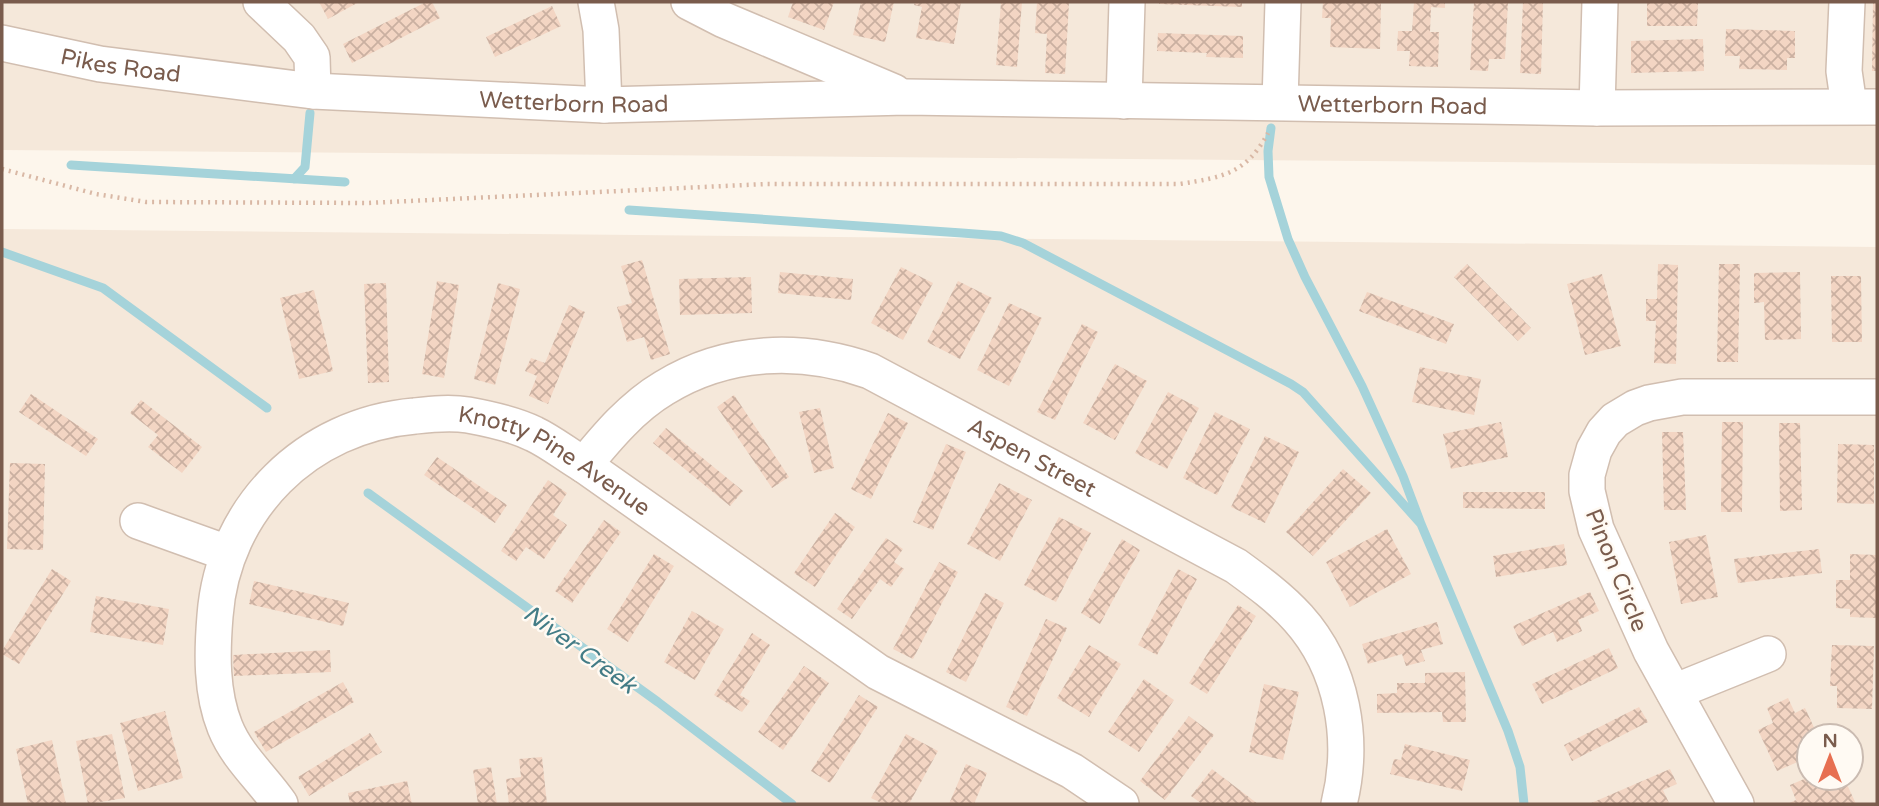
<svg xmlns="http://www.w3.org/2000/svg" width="1879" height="806" font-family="'Varela Round',sans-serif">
	<defs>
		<pattern id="building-cross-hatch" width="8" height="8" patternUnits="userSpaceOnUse" patternTransform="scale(1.75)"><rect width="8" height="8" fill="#f3d5c3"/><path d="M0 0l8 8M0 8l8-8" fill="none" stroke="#cab0a1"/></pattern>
	</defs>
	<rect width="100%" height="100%" fill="#fdf6ec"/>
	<path fill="#f5e8da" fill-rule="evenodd" d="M2 2H1877V165L2 150Z
		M2 229 1877 247V804H2ZM1809 736H1851V778H1809Z"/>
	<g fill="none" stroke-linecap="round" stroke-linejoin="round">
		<path stroke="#a5d3da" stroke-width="9" d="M1271 128 1268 151 1269 177 1288 239 1305 277 1362 386 1403 476 1421 524 1508 731 1520 767 1524 804
			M71 165 345 182
			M294 179 305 167 310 113
			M629 210 962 233 1001 236 1023 243 1291 384 1303 392 1421 524
			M2 252 103 288 267 408
			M368 493 658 702 792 804"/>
	</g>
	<path fill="url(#building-cross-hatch)" d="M319 2H359L328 19Z
		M426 2H432L440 18 352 63 343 44Z
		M793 2H834L824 30 788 17Z
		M861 2H894L885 42 853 35Z
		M915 2H961L954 44 916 38 922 7 914 5Z
		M1001 2H1022L1017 67 996 65Z
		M1037 2H1069L1065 74 1045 73 1047 34 1035 33Z
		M1159 2H1242V7L1159 4Z
		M1323 2H1381L1380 49 1330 47 1331 18H1322Z
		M1414 2H1445V8L1431 7 1430 32H1439L1438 67 1409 66 1410 51H1397L1398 31H1412Z
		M1474 2H1508L1505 59H1489L1488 71 1470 70Z
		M1523 2H1543L1541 74 1520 73Z
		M1647 2H1698L1697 26H1647Z
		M1873 2H1877V71H1872Z
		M552 6 561 26 495 57 486 37Z
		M1726 29 1795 31V58H1787V70L1739 69 1740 56H1725Z
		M1158 33 1243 36V58L1206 57 1207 53 1157 51Z
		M1703 39 1704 71 1631 73V41Z
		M642 260 670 354 651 360 644 337 627 342 617 307 632 303 621 266Z
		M1467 264 1531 328 1518 341 1454 277Z
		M1658 264 1678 265 1676 364 1654 363 1656 321H1646V299H1657Z
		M1719 264H1740L1738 362H1717Z
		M901 267 933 283 903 340 871 323Z
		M780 272 853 279 851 300 778 293Z
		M1800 272 1801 339 1765 340 1764 302 1754 303V273Z
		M1602 274 1621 346 1585 355 1567 284Z
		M1831 276H1861L1862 342H1832Z
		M751 277 752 313 680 315 679 279Z
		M437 281 459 285 444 378 422 374Z
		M958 281 992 298 960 359 927 342Z
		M386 283 389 382 368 383 364 284Z
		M498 283 520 289 495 385 474 379Z
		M314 290 333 371 299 379 280 298Z
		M1367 292 1454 324 1446 344 1359 311Z
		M1009 303 1042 318 1009 386 977 370Z
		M569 305 585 312 548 404 529 396 537 376 525 371 531 358 545 363Z
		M1082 324 1098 332 1055 420 1037 412Z
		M1115 364 1147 381 1115 440 1083 423Z
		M1420 367 1481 379 1474 415 1412 402Z
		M1168 392 1199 408 1167 469 1135 453Z
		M31 394 98 439 86 456 19 412Z
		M734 395 789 477 772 488 717 407Z
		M141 400 202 447 182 473 148 447 158 435 130 413Z
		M820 408 834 468 814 473 799 412Z
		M1215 412 1250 429 1217 495 1183 478Z
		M888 413 908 423 871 499 851 489Z
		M1501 422 1508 457 1451 469 1443 434Z
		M1722 422H1743L1742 512H1721Z
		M1779 423H1800L1802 510 1780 511Z
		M666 428 743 491 730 506 653 443Z
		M1662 432H1683L1686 510H1664Z
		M1265 436 1299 452 1265 523 1231 507Z
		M946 444 966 452 933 530 913 522Z
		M1838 444 1874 445V504L1837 503Z
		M437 457 507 505 495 523 424 475Z
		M10 463 45 464 43 550 7 549Z
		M1343 469 1371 493 1313 556 1286 532Z
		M548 480 567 493 553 515 567 525 544 559 526 547 516 561 501 551Z
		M999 483 1032 500 1000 561 967 544Z
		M1463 492H1545V509L1463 508Z
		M835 513 855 527 815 587 794 573Z
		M1059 517 1091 533 1056 602 1024 585Z
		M604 520 621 532 572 603 555 591Z
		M1387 529 1411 574 1350 607 1326 562Z
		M1706 535 1718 597 1681 604 1669 542Z
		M886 538 903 549 894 562 904 569 891 587 880 579 852 619 837 609Z
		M1122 539 1140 550 1100 624 1081 613Z
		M1564 544 1567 565 1496 577 1493 556Z
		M1819 549 1822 573 1738 583 1734 559Z
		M654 554 674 566 628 642 607 629Z
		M1850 554 1877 555V618L1850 617V609L1836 608V580H1850Z
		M939 562 958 572 913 659 893 649Z
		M52 569 71 581 19 664 2 654V651Z
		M1178 569 1197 579 1157 655 1138 645Z
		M254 581 349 603 343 626 249 604Z
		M1590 592 1599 611 1578 620 1582 631 1557 642 1553 632 1522 646 1513 626Z
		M985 593 1004 603 966 682 946 672Z
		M96 596 169 609 163 645 90 632Z
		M1238 605 1256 616 1207 694 1189 683Z
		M692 611 724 629 695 680 664 662Z
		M1046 619 1067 628 1027 716 1006 707Z
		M1437 622 1443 644 1421 650 1425 661 1406 666 1402 654 1368 664 1362 644Z
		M752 633 770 645 740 695 750 701 742 712 714 695Z
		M1089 645 1121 664 1089 717 1057 698Z
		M1832 645 1874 646 1872 709 1837 708V686H1830Z
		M1609 648 1618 668 1542 704 1532 684Z
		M330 650 331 672 234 676 233 655Z
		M804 666 829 683 783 750 758 732Z
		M1465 672 1466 722H1443L1442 712 1377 713V694L1397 693V683H1425V673Z
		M1144 679 1174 700 1139 752 1108 732Z
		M343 682 354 702 266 752 254 732Z
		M1264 684 1299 692 1283 760 1249 752Z
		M859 695 878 707 830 783 811 771Z
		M1788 698 1795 713 1805 708 1818 736H1809V757L1777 771 1758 730 1773 723 1767 708Z
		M1639 707 1648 722 1572 761 1564 745Z
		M165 711 183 778 138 791 120 723Z
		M1189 716 1214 735 1165 800 1140 781Z
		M370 733 382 752 309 796 298 777Z
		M112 734 125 798 88 804 76 741Z
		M906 734 938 751 909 804H883L871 798Z
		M52 740 66 804H28L16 749Z
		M1405 744 1470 760 1462 791 1390 774 1394 759 1401 760Z
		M542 757 547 804H509L506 779 521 777 519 759Z
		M966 764 987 773 974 804H949Z
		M491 767 497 804H478L473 770Z
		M1212 769 1258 804H1202L1191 796Z
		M1670 769 1677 784 1663 790 1669 803 1589 804Z
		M1809 777 1844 778 1856 804H1787L1796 800 1790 785Z
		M407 781 412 804H350L348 793Z"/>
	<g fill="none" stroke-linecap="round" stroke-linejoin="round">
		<defs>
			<g id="minor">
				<path d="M261 2 299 38 312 57 313 91"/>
				<path d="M596 2 601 30 604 105"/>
				<path d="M689 2 724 20 894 92"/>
				<path d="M1847 2 1844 71 1849 106"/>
				<path id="s1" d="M2 43 100 64 313 91 604 105 906 97 1597 108 1877 107"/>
				<path d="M1124 101 1127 2"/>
				<path d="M1280 102 1283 2"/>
				<path d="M1597 108 1600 2"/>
				<path id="s2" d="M584 465C607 437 632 407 664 388 727 349 802 347 870 371L1236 566C1258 582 1280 598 1298 618 1343 668 1355 740 1339 804"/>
				<path d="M138 521 227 553"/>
				<path d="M1674 692 1768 654"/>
				<path id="s3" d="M280 804C262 778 237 757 225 727 211 692 212 653 215 616 223 508 307 425 415 416 432 414 450 412 468 415 490 419 514 424 534 434 551 442 567 455 584 465L878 672 1072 771 1121 804"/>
				<path d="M1736 804 1651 651 1596 529 1587 491V475L1594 450 1604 432 1615 420 1635 408 1649 403 1682 397H1877"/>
			</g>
		</defs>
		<use href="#minor" stroke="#d1beb0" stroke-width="38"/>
		<path stroke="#d9b8a5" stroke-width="4.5" stroke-dasharray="2 5" stroke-linecap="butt" d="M2 169 96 194 146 202 367 203 766 184H1180C1223 177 1246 174 1268 133"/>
		<use href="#minor" stroke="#fff" stroke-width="35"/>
	</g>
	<g text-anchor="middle" stroke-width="5" stroke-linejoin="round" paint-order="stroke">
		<g font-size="23" fill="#7a5c4d" stroke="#fffaf3">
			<text dy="8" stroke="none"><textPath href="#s1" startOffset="121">Pikes Road</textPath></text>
			<text dy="8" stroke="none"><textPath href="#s1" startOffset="576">Wetterborn Road</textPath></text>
			<text dy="8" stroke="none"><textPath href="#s1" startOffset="1395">Wetterborn Road</textPath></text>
			<text dy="8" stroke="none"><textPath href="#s2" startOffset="509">Aspen Street</textPath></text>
			<text dy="8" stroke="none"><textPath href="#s3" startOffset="667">Knotty Pine Avenue</textPath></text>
			<text transform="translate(1617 570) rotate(68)" y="8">Pinon Circle</text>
		</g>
		<g font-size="24" font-style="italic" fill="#437c86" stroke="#fffaf3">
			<text transform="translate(580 649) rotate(36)" y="8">Niver Creek</text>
		</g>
	</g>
	<rect width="1879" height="806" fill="none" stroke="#7a5c4d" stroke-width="7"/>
	<g transform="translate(1830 757)"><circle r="33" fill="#fffaf3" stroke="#cabbb1" stroke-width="2"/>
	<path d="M0-5L12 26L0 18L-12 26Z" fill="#e76f51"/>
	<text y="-10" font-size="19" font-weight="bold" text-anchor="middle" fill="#7a5c4d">N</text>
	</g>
</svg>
